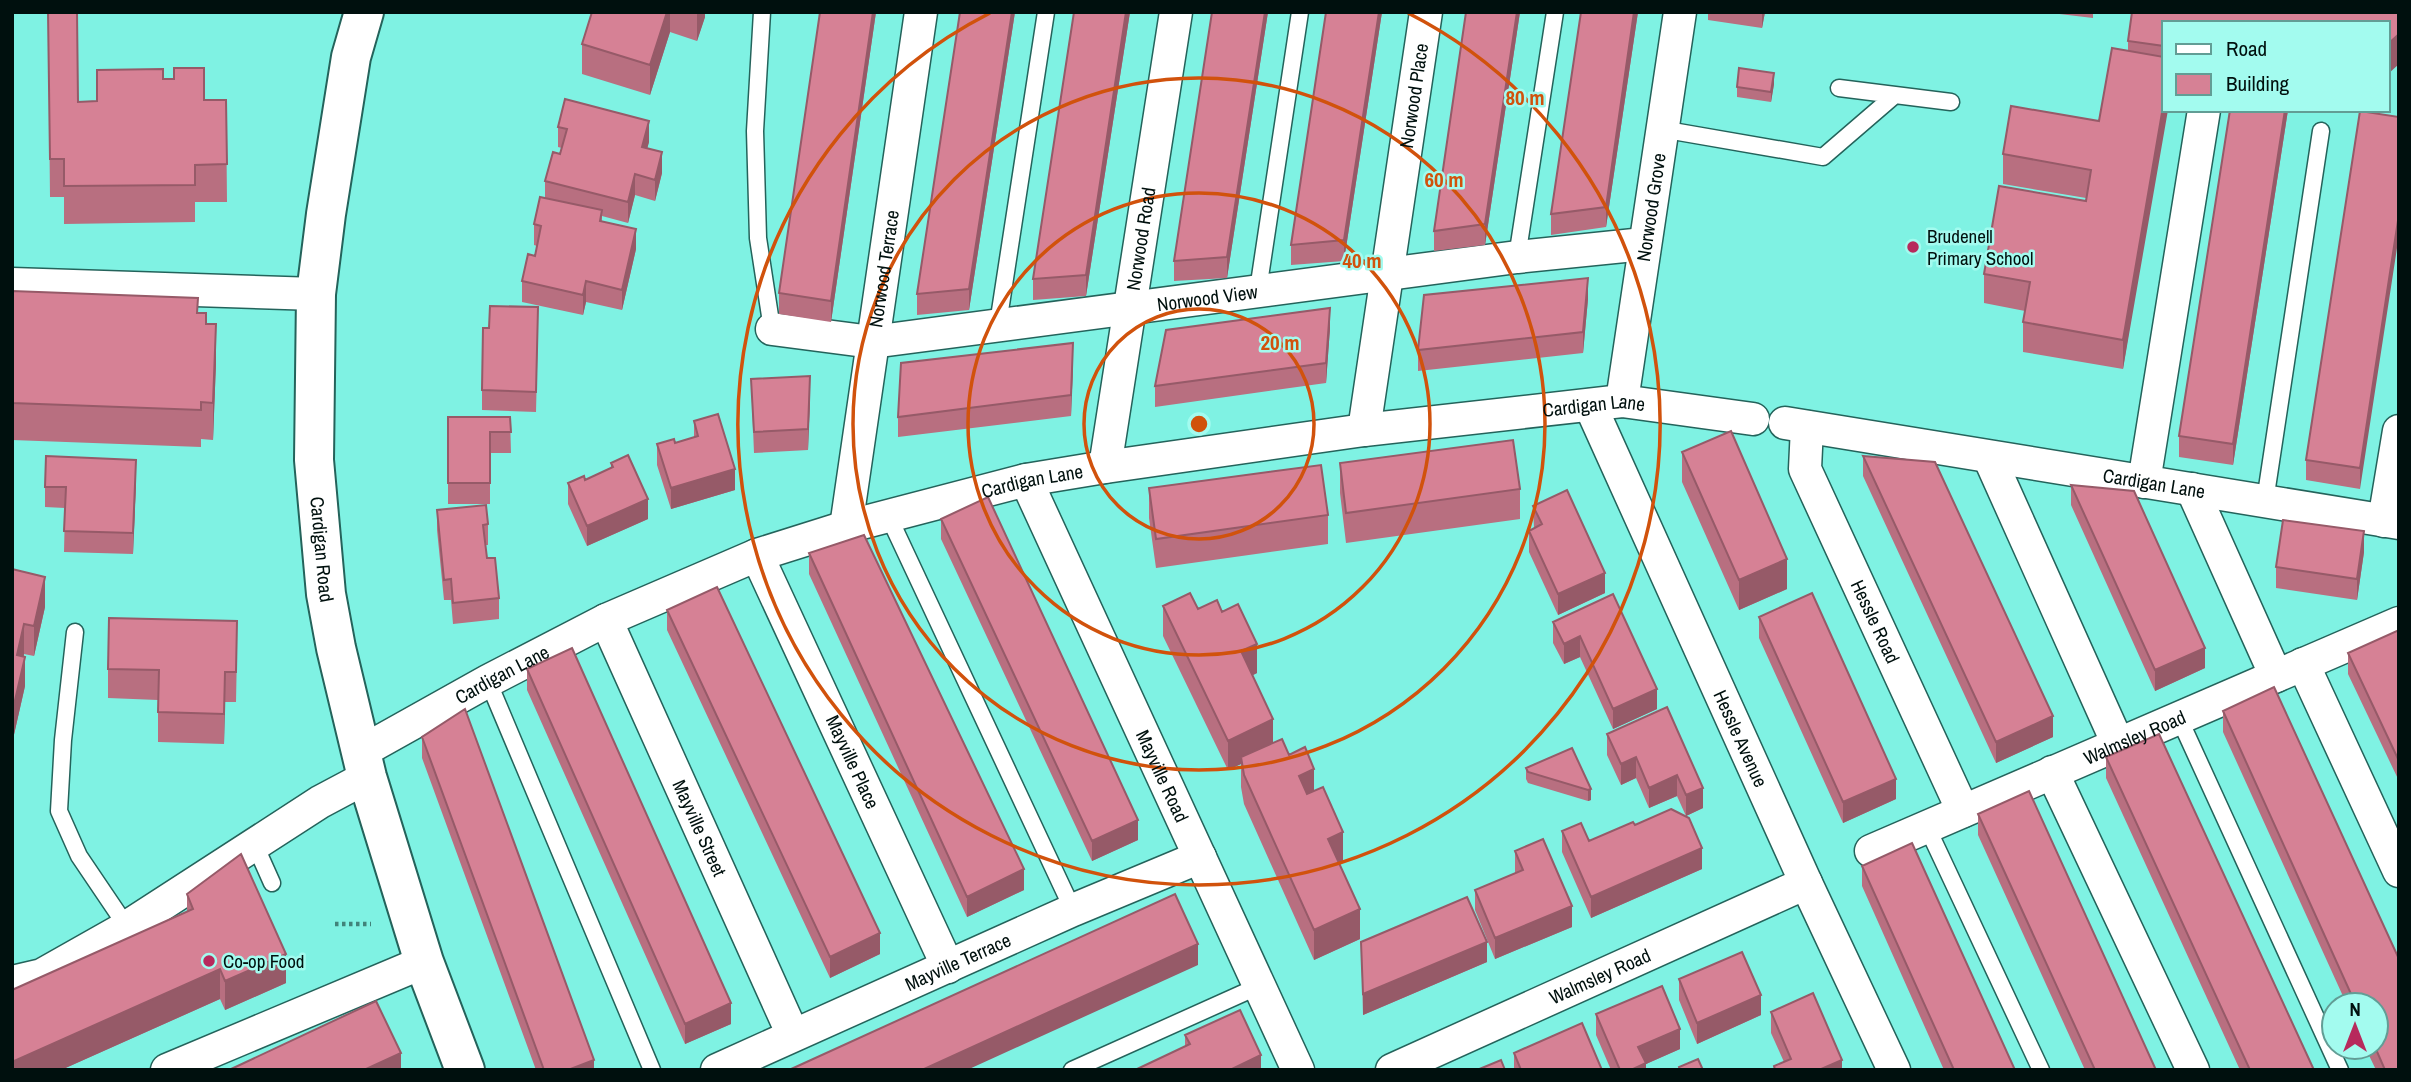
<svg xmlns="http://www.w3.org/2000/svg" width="2411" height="1082" font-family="'Archivo Narrow',sans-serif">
	<rect width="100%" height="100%" fill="#7ff2e3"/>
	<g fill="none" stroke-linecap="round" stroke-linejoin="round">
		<defs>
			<path id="lane" d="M762 12 755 131 758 238 772 329
				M1839 88 1951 102
				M1661 129 1823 157 1895 95
				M1517 257 1555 12
				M1258 290 1300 12
				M998 324 1046 12
				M2265 501 2321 131
				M888 515 1073 910
				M75 632 63 740 59 811 79 856 127 927
				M488 681 652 1070
				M2179 718 2340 1070
				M1927 827 2041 1070
				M255 845 272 883
				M1072 1070 1259 986"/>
			<g id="street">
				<path d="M12 284 316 294"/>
				<path id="s1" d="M772 329 872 342 1517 257 1644 244"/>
				<path id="s2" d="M1622 401 1680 12"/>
				<path id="s3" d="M1590 405 1806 883 1894 1070"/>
				<path id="s4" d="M1785 423 2399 523"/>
				<path id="s5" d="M1807 427 1805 469 1963 811"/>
				<path id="s6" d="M1364 430 1426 12"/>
				<path d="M1989 457 2118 744"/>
				<path id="s7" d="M1105 467 1176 12"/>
				<path id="s8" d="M1026 480 1298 1070"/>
				<path d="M2144 482 2204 110"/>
				<path d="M2192 489 2276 676"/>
				<path d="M2384 521 2399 431"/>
				<path id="s9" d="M846 527 921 12"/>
				<path id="s10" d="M757 555 948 967"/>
				<path id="s11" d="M606 620 793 1035"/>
				<path d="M2303 664 2399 871"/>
				<path id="s12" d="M361 752 488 681 606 620 757 555 846 527 1026 480 1105 467 1364 430 1622 401 1753 419"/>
				<path d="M2052 772 2193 1070"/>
				<path id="s13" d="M1871 851 2399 623"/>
				<path d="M12 982 42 975 127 927 320 802 367 777"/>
				<path d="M167 1070 424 962"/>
				<path id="s14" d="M717 1070 1073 910 1200 857"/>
				<path id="s15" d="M1392 1070 1806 883"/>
			</g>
			<g id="secondary">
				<path id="s16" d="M364 12 351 57 326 214 316 294 314 460 326 594 336 648 367 777 424 962 465 1070"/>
			</g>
		</defs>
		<use href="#lane" stroke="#24635b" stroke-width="19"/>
		<use href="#street" stroke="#24635b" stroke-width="35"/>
		<use href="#secondary" stroke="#24635b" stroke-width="42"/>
		<path stroke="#41837a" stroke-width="4.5" stroke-dasharray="3.5 3.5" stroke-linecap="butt" d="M335 924H371"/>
		<use href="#lane" stroke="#fff" stroke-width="16"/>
		<use href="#street" stroke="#fff" stroke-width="32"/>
		<use href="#secondary" stroke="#fff" stroke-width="38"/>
	</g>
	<path fill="#b86f80" d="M48 12 78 102 97 101 163 79 204 100H226L227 202H195V222L64 224V197H50Z
		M592 12H705V17L697 41 670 32 650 95 582 74V44Z
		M876 12 831 322 779 314V293Z
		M1015 12 969 310 917 315V294Z
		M1074 12H1130L1086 296 1033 300V279Z
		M1212 12H1268L1227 278 1174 281V261Z
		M1326 12H1382L1344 261 1291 265V245Z
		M1466 12H1520L1485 245 1434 251V231Z
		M1581 12H1638L1606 227 1551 235V214Z
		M1708 12H1765L1762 28 1708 20Z
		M2051 12H2093V18L2051 13Z
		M2164 23V110L2123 369 2023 352V322L2025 311 1984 303V274L2086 201V198L2003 184V154L2099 121 2128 51V41Z
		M1774 84 1771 102 1737 97V87Z
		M2288 110 2233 465 2179 457V436Z
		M2360 111V489L2306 480V460Z
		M558 127 649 142 647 148 662 173 655 201 635 195 628 223 602 216V221L636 249 622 310 586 302 583 315 522 302V281L535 256 537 246 534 245V224L545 198V181L560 154 562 148 558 147Z
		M12 291 198 313 206 324 216 362 213 440 201 439V447L12 440Z
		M1588 299 1583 353 1418 371V350Z
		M538 328 536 412 482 410V390Z
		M1330 328 1326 383 1155 407V386Z
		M1073 364 1071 416 898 437V417Z
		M751 379 810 397 808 450 754 453Z
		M448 417H510L511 453H490V504H448Z
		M694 421 735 490 671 509 657 465V444L675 443 694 437Z
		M1682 452 1787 589 1739 610 1682 482Z
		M1863 456 2053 737 1996 763 1863 476Z
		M611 463 648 519 587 546 568 504V483L585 480 611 468Z
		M1340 463 1520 489V519L1346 543 1340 493Z
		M136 480 133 554 64 552 65 508 45 507V487Z
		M2071 485 2205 668 2155 691 2071 505Z
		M1149 488 1328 515V544L1156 568 1149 518Z
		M1533 506 1605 593 1558 615 1529 552V531L1534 528Z
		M437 510 488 524V545H485L487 558 499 598V619L453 624 451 600H444L437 530Z
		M941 519 1138 840 1092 861 941 539Z
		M2364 552 2357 600 2276 588V567Z
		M809 553 1024 890 967 917 809 574Z
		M12 569 45 607 34 656 24 654 25 686 13 739Z
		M1613 594 1657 709 1613 729 1580 657 1564 664 1553 643V622Z
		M1163 606 1222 612 1257 673 1253 675 1273 743 1289 755 1314 791 1343 861 1339 863 1360 939 1314 960 1244 804 1241 787V764L1228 770 1163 636Z
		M667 610 880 954 830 978 667 630Z
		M1759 617 1896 799 1843 823 1759 638Z
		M2399 630V781L2348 674V653Z
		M237 651 236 702H225L224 744 158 742V700L108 698V669Z
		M527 669 731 1024 685 1044 527 690Z
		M2274 687 2399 959V1070H2376L2365 1047H2376V1005H2347L2223 732V711Z
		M1667 707 1703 808 1686 816 1677 796 1649 808 1636 778 1621 785 1607 755V734Z
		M422 737 594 1070H536L422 758Z
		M2106 757 2314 1070H2240L2106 778Z
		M1526 768 1591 789V800L1588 801 1528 783 1526 779Z
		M1978 814 2156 1070H2085L1978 835Z
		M1635 825 1702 869 1591 918 1562 852V831L1589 841Z
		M1515 851 1572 927 1495 959 1475 910V890L1515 873Z
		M1862 866 2015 1070H1944L1862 886Z
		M187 894 286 983 225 1010 220 999 61 1070H12L187 912Z
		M1361 942 1487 962 1363 1015Z
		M1679 979 1761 1015 1697 1044 1679 1000Z
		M1771 1012 1842 1070H1774V1066L1784 1062 1771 1033Z
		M1596 1014 1680 1049 1646 1064V1070H1611L1596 1035Z
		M1185 1035 1261 1070 1185 1046Z
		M1514 1053 1602 1070H1514Z"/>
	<path fill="#965a68" d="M667 12H670V32L650 95V65Z
		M697 12H705V17L697 41Z
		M873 12H876L831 322V301Z
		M1012 12H1015L969 310V289Z
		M1126 12H1130L1086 296V275Z
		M1265 12H1268L1227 278V257Z
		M1379 12H1382L1344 261V240Z
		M1517 12H1520L1485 245V224Z
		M1634 12H1638L1606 227V207Z
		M1762 12H1765L1762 28Z
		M2399 34V64L2388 74V44Z
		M1774 73V84L1771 102V92Z
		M2164 101V110H2168L2123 369V340Z
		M2285 110H2288L2233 465V444Z
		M649 121V142L642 168V147Z
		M662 152V173L655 201V180Z
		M635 174V195L628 223V202Z
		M2399 214V235L2360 489V468Z
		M636 229V249L622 310V290Z
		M1588 278V299L1583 353V332Z
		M586 281V302L583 315V295Z
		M1330 308V328L1326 383V363Z
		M216 324V362L213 440V403Z
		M1073 343V364L1071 416V395Z
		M810 376V397L808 450V429Z
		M136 460V480L133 554V533Z
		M735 469V490L671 509V488Z
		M648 499V519L587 546V526Z
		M2364 531V552L2357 600V579Z
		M1787 559V589L1739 610V580Z
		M1605 573V593L1558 615V594Z
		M45 577V607L34 656V626Z
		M24 624V654L17 684V655Z
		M1580 636V657L1564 664V644Z
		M1257 644V673L1241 681V651Z
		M2205 648V668L2155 691V670Z
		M25 657V686L13 739V709Z
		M225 672V702L224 744V714Z
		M1657 689V709L1613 729V709Z
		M2053 716V737L1996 763V742Z
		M1273 719V749L1241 757V764L1228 770V741Z
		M1636 757V778L1621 785V764Z
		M1314 769V799L1299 806V776Z
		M1677 775V796L1649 808V788Z
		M1896 779V799L1843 823V802Z
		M1703 788V808L1686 816V795Z
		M1591 789V800L1588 801V790Z
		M1138 820V840L1092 861V841Z
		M1343 832V861L1328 869V839Z
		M1702 848V869L1591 918V897Z
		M1024 869V890L967 917V897Z
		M1572 906V927L1495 959V938Z
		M1360 909V939L1314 960V930Z
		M880 933V954L830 978V957Z
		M1487 942V962L1363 1015V994Z
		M1198 944V965L967 1070H922Z
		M286 954V983L225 1010V981Z
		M220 969V999L61 1070H12V1062Z
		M1761 995V1015L1697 1044V1023Z
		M731 1003V1024L685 1044V1024Z
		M1680 1029V1049L1646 1064V1070H1631L1638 1047Z
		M401 1053V1070H364Z
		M1261 1055V1070H1230Z
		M594 1060V1070H568Z
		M1842 1060V1070H1819Z"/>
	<path fill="#d68195" stroke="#965a68" stroke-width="2" d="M48 12H77L78 102 97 101V70L163 69V79H174V68H204V100H226L227 164 195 165V185L64 186V159H50Z
		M592 12H667L650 65 582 44Z
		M820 12H873L831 301 779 293Z
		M960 12H1012L969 289 917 294Z
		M1074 12H1126L1086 275 1033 279Z
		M1212 12H1265L1227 257 1174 261Z
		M1326 12H1379L1344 240 1291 245Z
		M1466 12H1517L1485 224 1434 231Z
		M1581 12H1634L1606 207 1551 214Z
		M2132 12H2399V34L2388 44V23H2164V46L2128 41Z
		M2112 48 2164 57V101L2123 340 2023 322 2030 282 1984 274 1999 186 2086 201 2091 170 2003 154 2011 106 2099 121Z
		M1739 68 1774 73 1771 92 1737 87Z
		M565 99 649 121 642 147 662 152 655 180 635 174 628 202 545 181 553 152 560 154 567 129 558 127Z
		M2230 110H2285L2233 444 2179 436Z
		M2360 111 2399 117V214L2360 468 2306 460Z
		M540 197 602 210 600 221 636 229 622 290 586 281 583 295 522 281 528 254 535 256 541 226 534 224Z
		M1588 278 1583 332 1418 350 1424 295Z
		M12 291 198 298 197 313H206V324H216L213 403 201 402V410L12 403Z
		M490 306 538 307 536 392 482 390 483 328H489Z
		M1330 308 1326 363 1155 386 1166 330Z
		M1073 343 1071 395 898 417 901 363Z
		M810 376 808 429 754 432 751 379Z
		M718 414 735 469 671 488 657 444 674 439 675 443 698 436 694 421Z
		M448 417H510L511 432H490V483H448Z
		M1731 431 1787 559 1739 580 1682 452Z
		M1513 440 1520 489 1346 513 1340 463Z
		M628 455 648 499 587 526 568 483 584 476 585 480 613 467 611 463Z
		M46 456 136 460 133 533 64 531 66 487H45Z
		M1863 456 1935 462 2053 716 1996 742Z
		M1321 465 1328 515 1156 539 1149 488Z
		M2071 485 2134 491 2205 648 2155 670Z
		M1567 490 1605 573 1558 594 1529 531 1542 524 1533 506Z
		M988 497 1138 820 1092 841 941 519Z
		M486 505 488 524 483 525 487 558H495L499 598 453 603 451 579 444 580 437 510Z
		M2283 520 2364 531 2357 579 2276 567Z
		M864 535 1024 869 967 897 809 553Z
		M12 569 45 577 34 626 24 624 17 655 25 657 13 709Z
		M717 587 880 933 830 957 667 610Z
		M1190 593 1198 609 1217 600 1222 612 1238 604 1257 644 1241 651 1273 719 1228 741 1163 606Z
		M1812 593 1896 779 1843 802 1759 617Z
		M1613 594 1657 689 1613 709 1580 636 1564 644 1553 622Z
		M109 618 237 621 236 672H225L224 714 158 712 159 670 108 669Z
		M2399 630V761L2348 653Z
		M572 648 731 1003 685 1024 527 669Z
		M2274 687 2399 959V1070H2385L2375 1047H2376V1005H2356L2223 711Z
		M1667 707 1703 788 1686 795 1677 775 1649 788 1636 757 1621 764 1607 734Z
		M465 709 594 1060 568 1070H544L422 737Z
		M2159 734 2314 1070H2250L2106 757Z
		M1282 739 1289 755 1305 747 1314 769 1299 776 1307 794 1323 787 1343 832 1328 839 1360 909 1314 930 1244 775 1241 757Z
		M1572 748 1591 789 1588 790 1528 772 1526 768Z
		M2029 791 2156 1070H2095L1978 814Z
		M1671 809 1689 818 1702 848 1591 897 1562 831 1581 823 1589 841 1633 822 1635 825Z
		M1543 839 1572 906 1495 938 1475 890 1523 870 1515 851Z
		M1912 843 2015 1070H1954L1862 866Z
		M241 854 286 954 225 981 220 969 12 1062V990L193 909 187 894Z
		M1175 894 1198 944 922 1070H789Z
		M1467 897 1487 942 1363 994 1361 942Z
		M1742 952 1761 995 1697 1023 1679 979Z
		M1662 986 1680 1029 1638 1047 1646 1063 1631 1070H1620L1596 1014Z
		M1813 993 1842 1060 1819 1070H1775L1774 1066 1791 1059 1771 1012Z
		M376 1001 401 1053 364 1070H229Z
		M1240 1010 1261 1055 1230 1070H1135L1190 1044 1185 1035Z
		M1582 1023 1602 1070H1521L1514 1053Z
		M1698 1059 1703 1070H1680L1679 1067Z
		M1501 1060 1505 1070H1477Z"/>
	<g fill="none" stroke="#d1520c" stroke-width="3.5">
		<circle cx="1199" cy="424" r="115"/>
		<circle cx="1199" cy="424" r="231"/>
		<circle cx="1199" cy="424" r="346"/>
		<path d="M1408 13A461 461 0 1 1 990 13"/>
	</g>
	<g fill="#b7295c" stroke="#a3fbef" stroke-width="2.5">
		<circle cx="1913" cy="247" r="7"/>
		<circle cx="209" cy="961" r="7"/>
	</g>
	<g text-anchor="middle" stroke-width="5" stroke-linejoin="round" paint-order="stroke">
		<g font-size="19" fill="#00100e" stroke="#a3fbef">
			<text dy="7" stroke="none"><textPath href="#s6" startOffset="338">Norwood Place</textPath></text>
			<text dy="7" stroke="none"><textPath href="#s2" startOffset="196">Norwood Grove</textPath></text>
			<text dy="7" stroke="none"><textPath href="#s7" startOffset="231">Norwood Road</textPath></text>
			<text dy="7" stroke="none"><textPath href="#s9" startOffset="261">Norwood Terrace</textPath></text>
			<text dy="7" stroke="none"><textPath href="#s1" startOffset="439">Norwood View</textPath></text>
			<text dy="7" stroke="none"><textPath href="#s12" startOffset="1295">Cardigan Lane</textPath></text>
			<text dy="7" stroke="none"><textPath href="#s12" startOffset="728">Cardigan Lane</textPath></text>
			<text dy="7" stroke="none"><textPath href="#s4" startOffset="374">Cardigan Lane</textPath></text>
			<text dy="7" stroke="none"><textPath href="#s16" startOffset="542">Cardigan Road</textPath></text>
			<text dy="7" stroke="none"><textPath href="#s5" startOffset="210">Hessle Road</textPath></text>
			<text dy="7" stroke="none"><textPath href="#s12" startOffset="161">Cardigan Lane</textPath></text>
			<text dy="7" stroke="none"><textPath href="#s13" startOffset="287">Walmsley Road</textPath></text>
			<text dy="7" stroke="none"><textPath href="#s3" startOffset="366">Hessle Avenue</textPath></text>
			<text dy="7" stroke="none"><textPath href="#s10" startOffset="228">Mayville Place</textPath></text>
			<text dy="7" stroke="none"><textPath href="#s8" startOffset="326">Mayville Road</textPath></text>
			<text dy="7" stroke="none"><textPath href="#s11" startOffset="228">Mayville Street</textPath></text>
			<text dy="7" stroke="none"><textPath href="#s14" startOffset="264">Mayville Terrace</textPath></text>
			<text dy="7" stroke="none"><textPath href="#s15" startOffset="228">Walmsley Road</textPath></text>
		</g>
		<g font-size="19" fill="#00100e" stroke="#a3fbef" text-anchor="start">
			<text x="1927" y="243">Brudenell<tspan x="1927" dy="22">Primary School</tspan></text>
			<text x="223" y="968">Co-op Food</text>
		</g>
	</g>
	<circle cx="1199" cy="424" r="10" fill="#d1520c" stroke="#a3fbef" stroke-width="3.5"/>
	<g font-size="21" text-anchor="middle" font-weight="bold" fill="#d1520c" stroke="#a3fbef" stroke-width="5" stroke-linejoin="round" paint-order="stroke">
		<text x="1525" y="105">80 m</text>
		<text x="1444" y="187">60 m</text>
		<text x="1362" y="268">40 m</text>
		<text x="1280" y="350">20 m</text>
	</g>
	<rect width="2411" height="1082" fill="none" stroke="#00100e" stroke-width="28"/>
	<rect x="2162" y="21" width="228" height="91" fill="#a3fbef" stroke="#629d95" stroke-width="2"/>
	<rect x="2176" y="44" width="35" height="10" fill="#ffffff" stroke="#629d95" stroke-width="2"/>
	<text x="2226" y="56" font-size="21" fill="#00100e">Road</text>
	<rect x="2176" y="74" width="35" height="21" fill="#d68195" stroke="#629d95" stroke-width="2"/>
	<text x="2226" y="91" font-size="21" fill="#00100e">Building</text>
	<g transform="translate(2355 1026)"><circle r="33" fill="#a3fbef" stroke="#629d95" stroke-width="2"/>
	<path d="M0-5L12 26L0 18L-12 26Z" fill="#b7295c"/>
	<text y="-10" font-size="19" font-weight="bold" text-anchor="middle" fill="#00100e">N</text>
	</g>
</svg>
